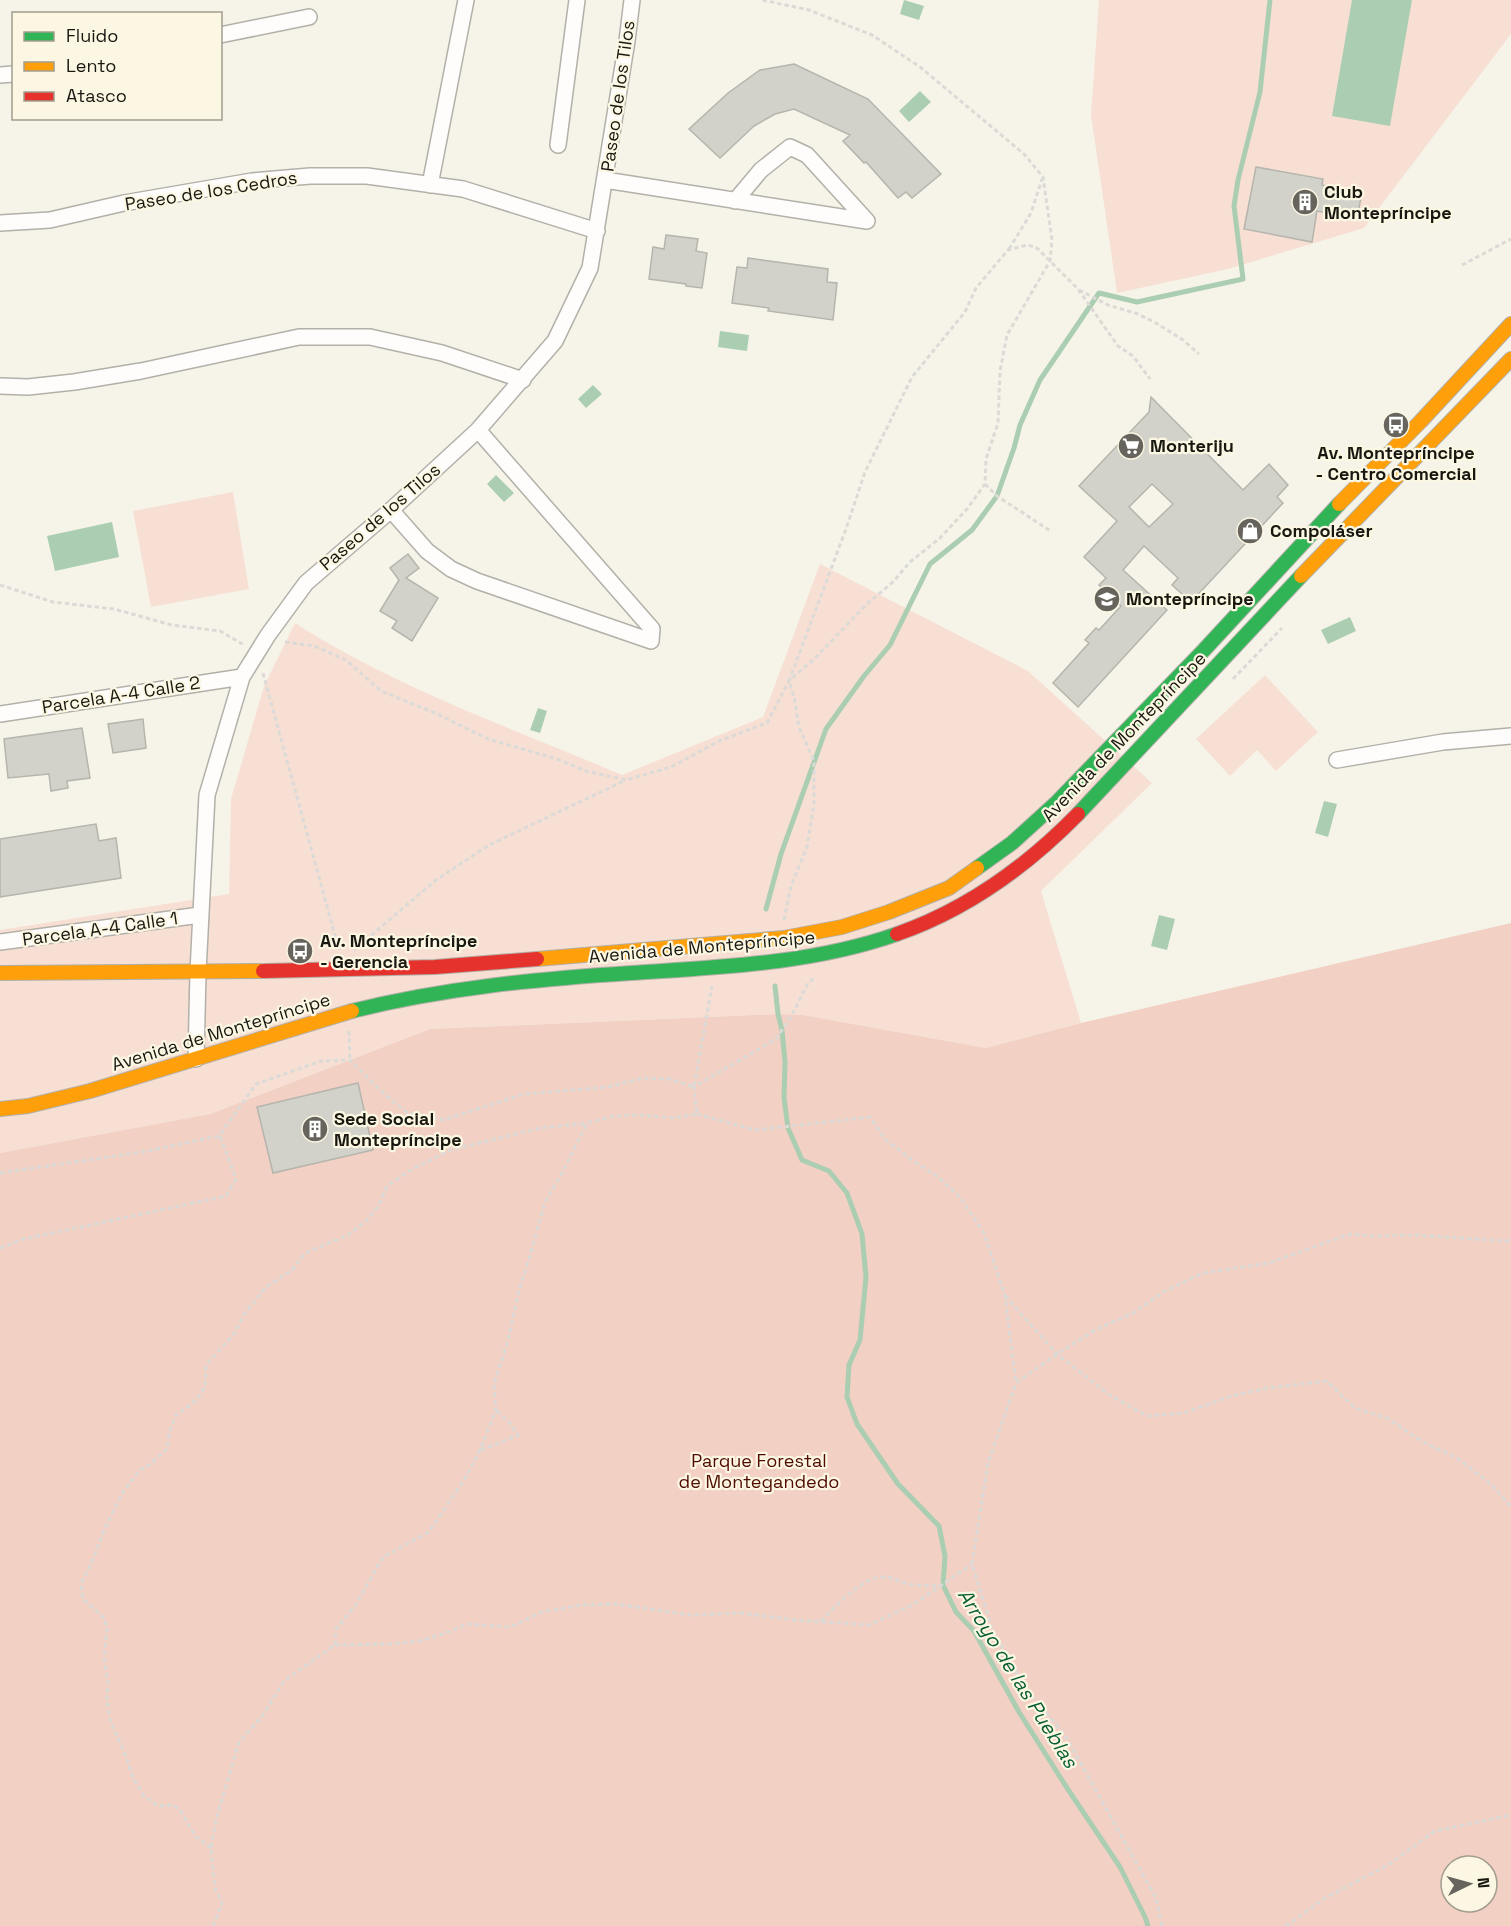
<svg xmlns="http://www.w3.org/2000/svg" width="1511" height="1926" font-family="'Space Grotesk',sans-serif">
	<rect width="100%" height="100%" fill="#f6f4e9"/>
	<path fill="#f8dfd4" d="M1099 0H1511V34L1364 228 1228 269 1117 293 1091 115Z
		M233 492 249 589 151 607 133 511Z
		M820 564 1028 671 1152 783 1041 891 1081 1023 986 1048 803 1015 778 1014 430 1029 210 1114 0 1153V930L229 894 231 799 264 686 295 623C396 688 512 728 622 775L763 717Z
		M1265 675 1318 732 1276 771 1257 750 1230 776 1196 739Z"/>
	<path fill="#f2d0c4" fill-rule="evenodd" d="M1511 923V1926H0V1153L210 1114 430 1029 778 1014 803 1015 986 1048 1081 1023ZM1451 1866H1487V1902H1451Z"/>
	<path fill="#abceb2" d="M904 0 924 6 919 20 900 14Z
		M1352 0H1412L1390 126 1332 116Z
		M920 91 931 102 909 122 899 111Z
		M720 331 749 335 747 351 718 347Z
		M593 385 602 394 586 408 578 399Z
		M496 475 514 493 504 502 487 484Z
		M112 522 119 557 55 571 47 536Z
		M1350 617 1356 631 1328 644 1321 630Z
		M538 708 547 711 540 733 530 730Z
		M1324 801 1337 804 1328 837 1315 833Z
		M1159 915 1175 919 1167 950 1151 946Z"/>
	<g fill="none" stroke-linecap="round" stroke-linejoin="round">
		<path stroke="#abceb2" stroke-width="5" d="M766 909 781 854 826 729 864 676 890 645 930 564 972 530 997 496 1014 448 1020 425 1040 380 1099 293 1137 302 1243 279 1234 206 1238 180 1260 92 1270 0
			M775 986 778 1014 782 1030 785 1062 784 1098 788 1128 802 1160 829 1171 847 1193 862 1234 866 1277 860 1340 849 1365 847 1397 857 1424 898 1484 939 1526 945 1556 943 1585 956 1612 974 1631 1019 1712 1067 1788 1120 1867 1145 1917 1148 1926"/>
	</g>
	<path fill="#d2d2ca" stroke="#b5b5ad" stroke-width="1.5" fill-rule="evenodd" d="M794 64 868 99 941 174 912 198 906 192 898 198 866 162 864 163 843 141 850 135 794 109 775 114 754 126 720 158 689 129 728 93 760 70Z
		M1256 167 1323 179 1322 185 1362 193 1357 218 1317 211 1312 242 1244 229Z
		M666 235 698 239 696 251 707 253 702 288 686 286V284L649 279 653 247 664 249Z
		M748 258 828 269 827 282 837 283 833 320 768 311 769 308 732 303 737 267 747 268Z
		M1151 397 1243 490 1269 464 1288 485 1277 497 1283 503 1191 602 1172 585 1178 578 1144 546 1123 570 1167 610 1078 707 1053 683 1089 643 1085 640 1096 628 1099 630 1121 606 1099 585 1106 578 1084 557 1117 521 1079 486 1149 412ZM1152 484 1173 504 1149 527 1129 507Z
		M408 554 419 568 406 578 438 598 412 641 392 628 397 621 380 611 399 580 390 568Z
		M143 719 146 748 113 753 108 724Z
		M82 728 90 778 67 781 68 788 51 791 49 774 8 778 4 739Z
		M96 824 99 841 116 838 121 878 0 897V839Z
		M358 1083 373 1150 273 1173 257 1107Z"/>
	<g fill="none" stroke-linecap="round" stroke-linejoin="round">
		<defs>
			<path id="street" d="M220 35 309 17
				M0 75 14 74
				M558 145 577 0
				M605 180 867 221 807 155 790 147 761 170 735 201
				M430 185 466 0
				M0 223 50 220 124 203 252 181 310 176H367L463 189 597 231
				M0 386 28 387 74 382 141 371 299 337H370L442 353 523 380
				M391 510 427 551 451 569 477 581 651 641 652 629 478 430
				M0 714 242 677
				M1337 760 1443 742 1511 736
				M0 942 200 915
				M196 1059 198 972 207 795 242 677 268 635 306 583 391 510 478 430 555 341 590 268 627 41 632 0"/>
			<path id="fast" d="M1078 814 1301 576
				M977 868 1012 843 1055 804 1204 650 1339 504
				M352 1011C444 988 537 979 631 973 720 967 812 964 897 934"/>
			<path id="slow" d="M1339 504 1421 421 1511 324
				M1301 576 1511 359
				M537 959 784 938 842 927 889 912 949 888 977 868
				M0 973 263 971
				M0 1109 28 1106 90 1091 352 1011"/>
			<path id="jam" d="M897 934C966 910 1027 866 1078 814
				M263 971 435 967 537 959"/>
		</defs>
		<use href="#street" stroke="#b2b0a8" stroke-width="18"/>
		<use href="#fast" stroke="#b2b0a8" stroke-width="16"/>
		<use href="#slow" stroke="#b2b0a8" stroke-width="16"/>
		<use href="#jam" stroke="#b2b0a8" stroke-width="16"/>
		<path stroke="#dcdad7" stroke-width="3" stroke-dasharray="4.5 3" stroke-linecap="butt" d="M1009 249 1031 213 1042 179
			M1462 265 1511 239
			M1079 290 1108 305 1138 314 1156 323 1183 340 1199 354
			M985 484 997 496 1052 532
			M0 585 53 602 114 609 172 625 220 631 244 645
			M285 642 314 646 346 660 381 691 435 713 488 739 557 759 586 771 626 780 671 767 719 741 767 723 789 681 814 659 867 604 893 582 910 562 940 538 967 509 985 484 986 459 998 423 1000 371 1007 335 1050 261 1052 240 1043 177 1024 154 920 67 872 35 809 10 762 0
			M263 673 339 950
			M1233 679 1282 628
			M784 920 791 886 807 847 814 804V761L799 727 794 697 789 681 846 529 865 472 912 377 965 312 976 288 1008 250 1027 245 1036 247 1078 289 1118 346 1133 356 1150 379
			M354 950 436 880 489 845 624 781
			M349 1031 350 1060
			M697 1114 755 1130 870 1117 885 1139 912 1160 938 1177 960 1197 984 1233 1005 1296 1016 1383
			M0 1173 142 1152 219 1136 256 1084 321 1061 350 1060 379 1089 406 1112 443 1120 524 1094 608 1087 643 1078 670 1079 694 1087 712 986
			M0 1248 24 1239 226 1196 236 1179 220 1136
			M1005 1296 1057 1354 1108 1394 1147 1416 1184 1413 1231 1396 1268 1388 1327 1381 1355 1408 1387 1418 1423 1442 1457 1458 1491 1484 1511 1507
			M481 1450 518 1435 510 1423 496 1410
			M821 1621C836 1606 863 1575 886 1577 893 1578 901 1582 908 1584 919 1586 930 1586 941 1585
			M335 1645 336 1629 355 1606 383 1557 429 1532 464 1480 480 1450 496 1410 494 1384 507 1344 519 1290 528 1262 545 1202 561 1175 587 1123 613 1116 637 1115 674 1118 697 1114 694 1087 776 1039 792 1015 808 983 815 977
			M211 1848 196 1837 180 1810 173 1805 158 1806 144 1796 133 1778 126 1756 110 1720 107 1700 108 1682 104 1657 107 1630 104 1618 83 1599 81 1584 93 1559 105 1528 123 1492 140 1470 149 1465 167 1449 169 1434 176 1415 192 1404 201 1394 205 1386 206 1365 234 1334 245 1313 266 1287 292 1270 305 1253 348 1235 366 1221 379 1205 387 1186 409 1171 450 1150 541 1128 587 1123
			M213 1926 222 1903 215 1888 211 1848 216 1820 239 1742 261 1718 284 1681 335 1645 391 1644 419 1641 443 1634 467 1624 510 1627 542 1612 582 1605 616 1604 691 1615 740 1613 796 1620 869 1625 914 1604 972 1564
			M1162 1926 1156 1898 1065 1735 1025 1688 992 1628 972 1564 988 1463 1016 1383 1057 1354 1095 1330 1133 1313 1165 1291 1203 1273 1269 1263 1350 1234 1371 1236 1414 1235 1507 1241 1511 1240
			M1286 1926 1325 1898 1388 1865 1435 1831 1511 1815"/>
		<use href="#street" stroke="#fefdfc" stroke-width="15"/>
		<use href="#fast" stroke="#30b455" stroke-width="14"/>
		<use href="#slow" stroke="#ff9f0a" stroke-width="14"/>
		<use href="#jam" stroke="#e5322d" stroke-width="14"/>
	</g>
	<defs>
		<symbol id="building-disc" viewBox="-11 -11 22 22"><circle r="9.5" fill="#66645c" stroke="#fcf7e3"/><path d="M-4-6H4V6H1V3H-1V6H-4ZM-2.5-4.3h1.7v1.8h-1.7ZM.8-4.3h1.7v1.8H.8ZM-2.5-1h1.7V.8h-1.7ZM.8-1h1.7V.8H.8Z" fill="#fff"/></symbol>
		<symbol id="bus-disc" viewBox="-11 -11 22 22"><circle r="9.5" fill="#66645c" stroke="#fcf7e3"/><path d="M-5-6H5V4H4V6H2V4H-2V6H-4V4H-5ZM-3.5-4V0h7V-4ZM-3.5 1.2v1.5H-2V1.2ZM2 1.2v1.5H3.5V1.2Z" fill="#fff"/></symbol>
		<symbol id="supermarket-disc" viewBox="-11 -11 22 22"><circle r="9.5" fill="#66645c" stroke="#fcf7e3"/><path d="M-6-5.5h2.5l.6 2H6L4.5 2H-2.5L-4.4-4H-6ZM-1.5 3.2a1.3 1.3 0 1 0 .1 0ZM3 3.2a1.3 1.3 0 1 0 .1 0Z" fill="#fff"/></symbol>
		<symbol id="shop-disc" viewBox="-11 -11 22 22"><circle r="9.5" fill="#66645c" stroke="#fcf7e3"/><path d="M-5-2.5h2.3a2.7 3.5 0 0 1 5.4 0H5L5.5 6h-11ZM-1.5-2.5h3a1.5 2.3 0 0 0-3 0Z" fill="#fff"/></symbol>
		<symbol id="school-disc" viewBox="-11 -11 22 22"><circle r="9.5" fill="#66645c" stroke="#fcf7e3"/><path d="M0-5L7-2L0 1L-7-2ZM-4 1L0 2.5L4 1V4Q0 6-4 4Z" fill="#fff"/></symbol>
	</defs>
	<g fill-rule="evenodd">
		<use href="#building-disc" x="1290" y="187" width="30" height="30"/>
		<use href="#bus-disc" x="1381" y="410" width="30" height="30"/>
		<use href="#supermarket-disc" x="1116" y="431" width="30" height="30"/>
		<use href="#shop-disc" x="1235" y="516" width="30" height="30"/>
		<use href="#school-disc" x="1092" y="584" width="30" height="30"/>
		<use href="#bus-disc" x="285" y="936" width="30" height="30"/>
		<use href="#building-disc" x="300" y="1114" width="30" height="30"/>
	</g>
	<g text-anchor="middle" stroke-width="4.5" stroke-linejoin="round" paint-order="stroke">
		<g font-size="18" fill="#181710" stroke="#fcf7e3">
			<text transform="translate(618 96) rotate(-82)" y="6">Paseo de los Tilos</text>
			<text transform="translate(211 191) rotate(-9)" y="6">Paseo de los Cedros</text>
			<text transform="translate(380 517) rotate(-41)" y="6">Paseo de los Tilos</text>
			<text transform="translate(121 695) rotate(-9)" y="6">Parcela A-4 Calle 2</text>
			<text transform="translate(1124 737) rotate(-46)" y="6">Avenida de Montepríncipe</text>
			<text transform="translate(100 929) rotate(-8)" y="6">Parcela A-4 Calle 1</text>
			<text transform="translate(702 947) rotate(-5)" y="6">Avenida de Montepríncipe</text>
			<text transform="translate(221 1032) rotate(-17)" y="6">Avenida de Montepríncipe</text>
		</g>
		<g font-size="18" font-weight="bold" fill="#181710" stroke="#fcf7e3" text-anchor="start">
			<text x="1324" y="198">Club<tspan x="1324" dy="21">Montepríncipe</tspan></text>
			<text x="1150" y="452">Monteriju</text>
			<text x="1396" y="459" text-anchor="middle">Av. Montepríncipe<tspan x="1396" dy="21">- Centro Comercial</tspan></text>
			<text x="1270" y="537">Compoláser</text>
			<text x="1126" y="605">Montepríncipe</text>
			<text x="320" y="947">Av. Montepríncipe<tspan x="320" dy="21">- Gerencia</tspan></text>
			<text x="334" y="1125">Sede Social<tspan x="334" dy="21">Montepríncipe</tspan></text>
		</g>
		<g font-size="18" fill="#500c00" stroke="#fcf7e3">
			<text x="759" y="1467">Parque Forestal<tspan x="759" dy="21">de Montegandedo</tspan></text>
		</g>
		<g font-size="20" font-style="italic" fill="#095e34" stroke="#fcf7e3">
			<text transform="translate(1018 1678) rotate(58)" y="7">Arroyo de las Pueblas</text>
		</g>
	</g>
	<rect x="12" y="12" width="210" height="108" fill="#fcf7e3" stroke="#a19d8f" stroke-width="1.5"/>
	<rect x="24" y="32" width="30" height="9" fill="#30b455" stroke="#a19d8f" stroke-width="1.5"/>
	<text x="66" y="42" font-size="18" fill="#181710">Fluido</text>
	<rect x="24" y="62" width="30" height="9" fill="#ff9f0a" stroke="#a19d8f" stroke-width="1.5"/>
	<text x="66" y="72" font-size="18" fill="#181710">Lento</text>
	<rect x="24" y="92" width="30" height="9" fill="#e5322d" stroke="#a19d8f" stroke-width="1.5"/>
	<text x="66" y="102" font-size="18" fill="#181710">Atasco</text>
	<g transform="translate(1469 1884) rotate(85)"><circle r="28" fill="#fcf7e3" stroke="#a19d8f" stroke-width="1.5"/>
	<path d="M0-4.5L10 22L0 15L-10 22Z" fill="#66645c"/>
	<text y="-9" font-size="16" font-weight="bold" text-anchor="middle" fill="#181710">N</text>
	</g>
</svg>
